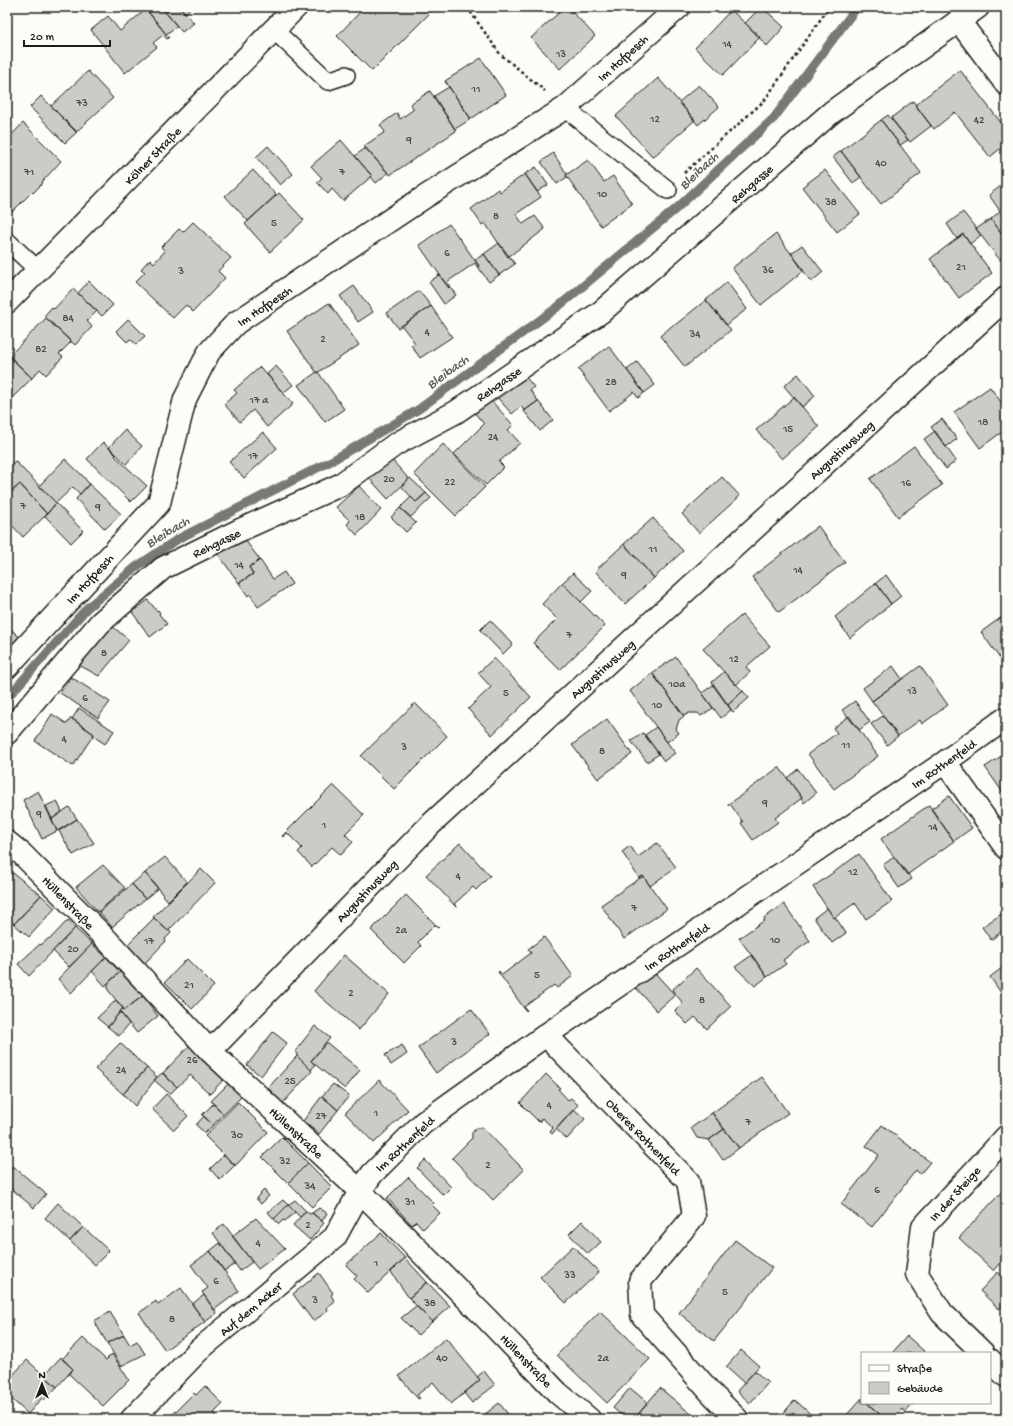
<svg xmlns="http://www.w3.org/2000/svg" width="1013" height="1426" font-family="'Gochi Hand',sans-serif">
	<rect width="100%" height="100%" fill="#fdfcf7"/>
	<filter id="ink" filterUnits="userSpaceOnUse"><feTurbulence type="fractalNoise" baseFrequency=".025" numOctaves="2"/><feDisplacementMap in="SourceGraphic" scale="8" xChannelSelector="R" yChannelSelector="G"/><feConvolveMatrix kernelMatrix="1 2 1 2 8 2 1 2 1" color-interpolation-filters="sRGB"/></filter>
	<g filter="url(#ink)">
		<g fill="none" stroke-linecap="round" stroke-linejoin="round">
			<path stroke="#797876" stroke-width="9" d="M7 698 87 608 136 567 178 539 333 460 419 409 559 306 677 208 774 118 857 7"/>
		</g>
		<path fill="#cccbc8" stroke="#1c1c1c" d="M149 7H161L177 26 166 34 146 9Z
			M161 7H180L194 23 182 32Z
			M180 7H192L185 13Z
			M361 7H436L372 71 337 36 363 9Z
			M565 7H568L595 36 560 69 531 38Z
			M761 7H762L784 27 767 46 745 23Z
			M146 9 169 38 167 39 163 35 153 43 157 47 125 73 91 30 108 16 120 31Z
			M731 10 760 37 723 75 695 48Z
			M481 58 506 95 471 119 445 81Z
			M960 70 1006 129V144L990 157 955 112 934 129 915 105Z
			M88 71 113 98 76 132 51 106Z
			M658 78 695 120 653 157 616 116Z
			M445 81 471 119 455 129 434 96 449 87Z
			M699 85 719 107 698 125 679 102Z
			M430 91 456 131 390 175 364 146 385 132 380 125 397 113 400 119 414 109 410 104Z
			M41 96 77 132 65 143 30 107Z
			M913 101 931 126 910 142 891 118Z
			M888 115 908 140 900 145 881 120Z
			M881 120 921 173 881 204 841 151Z
			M23 123 61 161 42 182 43 183 33 193 32 192 12 212 7 207V140Z
			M341 140 372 176 343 201 332 189 328 194 317 182 322 178 311 166Z
			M268 146 293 174 280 185 256 157Z
			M365 148 388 173 376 183 371 177 372 176 355 156Z
			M841 151 861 177 853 183 833 157Z
			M553 153 567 174 566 175 567 177 557 184 541 162Z
			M588 160 604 182 613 176 632 204 601 226 566 175Z
			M536 167 548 185 537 192 525 174Z
			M253 170 276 195 248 221 225 196Z
			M825 170 860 214 837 232 802 187Z
			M525 174 541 197 516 214 523 224 535 216 545 229 508 257 485 223 482 225 471 209 498 189 500 192Z
			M1006 182V239L991 219 1000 211 989 195Z
			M279 193 304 220 270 252 245 224Z
			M963 212 981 235 970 244 963 234 957 239 947 224Z
			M991 219 1006 239V255L1000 260 976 229Z
			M193 222 231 258 218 271 225 278 193 312 186 305 173 318 135 282 145 272 141 269 150 259 154 263 165 251 161 247 179 229 183 232Z
			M449 224 479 266 477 267 475 263 447 282 450 287 449 288 419 245Z
			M776 234 804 270 761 305 732 268Z
			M963 234 992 273 959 298 930 259Z
			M499 243 515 264 499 275 484 254Z
			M802 245 823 272 811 282 791 253Z
			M484 254 499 275 489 282 478 267 479 266 475 260Z
			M439 275 449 288 450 287 456 295 444 304 429 282Z
			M89 281 113 305 102 316 78 293Z
			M727 282 747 309 726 325 706 300Z
			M354 286 373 312 358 322 340 296Z
			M73 289 97 311 87 321 92 327 75 345 44 316 52 307 54 309Z
			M419 291 431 306 398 328 387 313Z
			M706 300 731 330 685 367 660 336 674 324 675 325Z
			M329 303 359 345 317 373 287 331Z
			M431 306 452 337 420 358 411 345 415 343 402 326Z
			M46 318 71 342 59 354 63 357 46 375 40 369 32 378 9 356Z
			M128 319 145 336 136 344 130 339 127 342 116 331Z
			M609 346 644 393 638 398 634 392 609 411 578 369Z
			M7 354 32 378 7 403Z
			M637 362 655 385 644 393 627 370Z
			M276 366 293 385 283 393 267 374Z
			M260 367 293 404 267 427 253 410 240 422 224 404 237 393 234 390Z
			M317 372H318L344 409 325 422 298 385Z
			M522 373 534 387 530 390 538 401 524 411 521 406 512 414 495 395Z
			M798 374 815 396 802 407 784 386Z
			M990 387 1006 409V429L980 448 954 412Z
			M794 397 819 427 782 459 756 430Z
			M489 398 513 425 508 430 520 443 499 462 504 467 486 485 454 454 484 424 473 411Z
			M538 401 553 420 540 431 524 411Z
			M942 419 957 439 946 447 931 427Z
			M125 430 142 446 126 464 109 447Z
			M935 431 956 461 946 469 924 439Z
			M263 432 277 448 244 478 229 462Z
			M103 442 116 455 115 456 147 486 131 502 87 459Z
			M443 444 485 487 456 516 414 474Z
			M914 446 942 485 898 517 870 479Z
			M390 458 409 479 388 499 369 478Z
			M65 459 83 476 89 484 80 494 73 487 56 503 39 486Z
			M15 461 56 503 47 514 20 484 7 496V468Z
			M722 477 740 496 699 533 682 514Z
			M410 478 426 493 416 502 401 486Z
			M20 484 47 514 23 537 9 522 7 524V496Z
			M89 484 121 514 105 529 76 499Z
			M359 486 381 510 357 535 347 524 350 521 336 507Z
			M426 493 431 498 411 517 400 508 411 497 416 502Z
			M56 503 83 531 71 543 45 516Z
			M400 508 416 523 406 532 391 517Z
			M653 518 683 551 654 578 624 544Z
			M818 526 845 562 779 612 752 577Z
			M243 537 260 560 249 567 253 574 239 583 218 554Z
			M624 544 654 578 625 604 595 571Z
			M260 560 273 579 284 572 292 584 258 607 250 594 248 596 239 583 253 574 249 567Z
			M573 573 592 591 581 602 562 583Z
			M886 575 901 596 891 604 876 583Z
			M562 583 605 626 560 670 533 643 557 619 542 604Z
			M876 583 891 604 850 638 835 617Z
			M148 600 157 611 158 610 160 613 159 614 167 624 150 637 132 612Z
			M1006 614V667L981 632Z
			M742 615 770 646 746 667 750 672 736 685 703 649Z
			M490 620 513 644 503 654 480 630Z
			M7 625 19 637 7 652Z
			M112 626 129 640 99 676 79 665Z
			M676 657 713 708 701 716 698 713H689L684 716 652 673Z
			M494 658 531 697 492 735 468 709 491 687 478 673Z
			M893 666 902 679 872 701 863 688Z
			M920 666 948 705 922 724 920 720 898 736 872 701Z
			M724 672 743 691 728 705 712 682Z
			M652 673 684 716 679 720 676 729 679 733 667 742 630 691Z
			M71 677 110 702 98 718 60 693Z
			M713 685 731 710 721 718 702 693Z
			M743 691 749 698 733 712 728 705Z
			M855 701 870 722 859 730 842 710Z
			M415 703 447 736 394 789 361 756Z
			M79 708 114 731 105 744 93 736 94 734 72 719Z
			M52 714 67 724 71 718 94 734 73 766 35 741Z
			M849 716 878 756 834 789 808 754 837 733 833 728Z
			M883 716 898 736 887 745 871 724Z
			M607 719 632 754 598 779 572 745Z
			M656 727 675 753 664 761 645 735Z
			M643 733 659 754 647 762 631 741Z
			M1006 753V797L985 767Z
			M779 767 802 798 775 818 778 822 753 840 741 823 743 822 730 804 728 806V805Z
			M798 769 816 793 804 803 801 799 802 798 787 778Z
			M333 785 364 815 345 834 353 842 341 855 332 847 312 867 298 852 302 848 287 833 283 837 282 836Z
			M38 791 57 831 42 839 23 800Z
			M949 796 972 828 954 841 931 809Z
			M57 801 62 812 52 819 46 806Z
			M929 805 954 841 907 875 881 839Z
			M69 807 77 819 57 831 52 819Z
			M77 819 94 843 73 855 59 831Z
			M460 843 490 876 476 890 473 887 454 904 457 907V908L426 875Z
			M657 843 676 867 650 886 643 876 639 878 622 852 630 846 638 857Z
			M859 854 892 901 866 919 855 903 834 918 813 887Z
			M165 857 187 882 168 901 145 873Z
			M894 857 912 879 899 888 883 865Z
			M103 865 125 888 98 912 76 887Z
			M201 869 215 883 168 931 153 917Z
			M13 873 41 895 14 924 7 917V879Z
			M145 873 158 888 145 899 132 884Z
			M643 876 667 909 624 939 601 905Z
			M132 884 145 899 112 927 99 912Z
			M41 895 55 908 29 937 14 924Z
			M406 895 439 928 435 925 418 942 421 946 404 963 371 930Z
			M784 904 810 941 783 960 786 964 767 977 739 938 765 920 764 918Z
			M827 908 834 918 835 917 846 933 832 943 814 918Z
			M1003 913 1006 917V939L1001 932 991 940 982 927Z
			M154 918 168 931 169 930 171 933 165 939 166 941 145 963 127 945Z
			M68 920 75 928 29 976 18 964 40 944 41 945 49 938 50 939Z
			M75 928 92 944 69 967 53 951Z
			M544 937 573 976 557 988 554 985 524 1007 527 1010 526 1011 498 972 499 971 502 975 531 953 528 949Z
			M92 944 106 957 71 993 58 979Z
			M344 955 389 994 359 1030 314 991Z
			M752 955 767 977 755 986 735 967Z
			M106 957 120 972 105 986 92 971Z
			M187 959 214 986 192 1009 165 982Z
			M1006 965V1000L990 977Z
			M696 968 731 1006 707 1029 695 1017 687 1024 675 1011 683 1003 672 990Z
			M120 972 143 996 124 1010 108 990V983Z
			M654 972 675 995 657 1011 636 988Z
			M143 996 158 1016 137 1033 120 1012 123 1008 124 1010Z
			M116 1000 123 1008 108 1027 97 1018Z
			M471 1009 490 1034 436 1073 418 1048Z
			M120 1012 129 1024 119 1036 108 1027Z
			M315 1026 330 1038 311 1061 315 1065 311 1070 297 1056 296 1050Z
			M273 1032 287 1043 261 1076 247 1065Z
			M326 1042 360 1070 345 1089 311 1061Z
			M120 1043 147 1068 123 1094 95 1069Z
			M191 1044 226 1077 210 1094 190 1075 177 1087 163 1073Z
			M402 1045 407 1054 391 1065 385 1055Z
			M297 1056 312 1071 283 1103 268 1088Z
			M147 1068 157 1077 135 1106 123 1094Z
			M162 1073 177 1087 170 1094 154 1080Z
			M546 1074 560 1088 558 1089 568 1100 571 1098 578 1105 552 1134 550 1132 553 1128 542 1118 539 1122 520 1103Z
			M762 1077 788 1113 739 1148 712 1113Z
			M379 1080 408 1110 374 1143 345 1113Z
			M230 1082 243 1095 224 1114 211 1101Z
			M333 1084 349 1096 338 1110 322 1096Z
			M166 1094 188 1116 174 1130 152 1109Z
			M322 1096 338 1110 319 1134 303 1121Z
			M238 1102 268 1132 235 1166 205 1136Z
			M213 1104 224 1114 213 1125 202 1115Z
			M574 1109 585 1119 567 1139 556 1129Z
			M712 1113 724 1129 709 1140 697 1138 691 1128Z
			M204 1116 213 1125 205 1133 196 1125Z
			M882 1125 930 1162 920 1174 916 1170 872 1227 841 1204 879 1155 866 1146Z
			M476 1128H483L524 1170 493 1200 452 1158 472 1138V1133Z
			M724 1129 739 1148 723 1160 709 1140Z
			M282 1137 308 1163 288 1183 262 1157Z
			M224 1155 235 1165 220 1180 210 1169Z
			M425 1160 451 1187 443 1195 417 1168Z
			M308 1163 332 1187 312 1207 288 1183Z
			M13 1166 46 1194 34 1208 7 1185V1174Z
			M408 1177 434 1203 432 1205 440 1213 423 1229 416 1221 412 1225 387 1198Z
			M1006 1187V1257L994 1271 959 1238Z
			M264 1190 269 1196 261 1204 256 1198Z
			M283 1200 288 1205 274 1219 268 1212Z
			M295 1200 306 1211 300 1217 288 1205Z
			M58 1203 83 1227 70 1241 45 1218Z
			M288 1205 295 1212 285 1221 283 1220 279 1224 274 1219Z
			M319 1208 327 1213 322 1221 312 1213Z
			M306 1211 310 1214 312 1213 324 1223 310 1240 293 1225Z
			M256 1218 285 1249 258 1269 232 1236Z
			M582 1221 601 1242 588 1254 569 1234Z
			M224 1224 252 1262 240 1271 213 1233Z
			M83 1227 109 1251 95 1265 70 1241Z
			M381 1233 405 1258 368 1293 354 1279 357 1276 346 1265Z
			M735 1240 772 1268 714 1341 679 1313Z
			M220 1243 235 1264 224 1271 210 1251Z
			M573 1246 599 1272 566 1303 540 1277Z
			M210 1251 239 1291 214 1310 202 1292 208 1288 191 1265Z
			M405 1258 427 1282 409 1298 391 1272Z
			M998 1272 1006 1280V1301L999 1309 980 1291Z
			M319 1273 333 1293 331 1295 335 1302 327 1308 328 1311 313 1321 293 1294Z
			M427 1282 450 1306 432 1322 409 1298Z
			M181 1288 205 1322 165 1350 139 1313 156 1301 158 1305Z
			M204 1295 217 1313 205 1322 192 1304Z
			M416 1306 432 1322 418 1335 401 1318Z
			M600 1311 650 1359 607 1403 557 1355Z
			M110 1312 124 1335 107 1343 94 1321Z
			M124 1335 130 1345 137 1341 145 1354 121 1366 107 1343Z
			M907 1336 925 1352 924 1353H892Z
			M83 1338 106 1360 112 1354 129 1380 103 1406 69 1374 73 1369 62 1359Z
			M446 1338 480 1380 451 1404 433 1382 417 1395 420 1398 418 1399 399 1376Z
			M741 1350 759 1366 744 1383 726 1367Z
			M61 1357 73 1369 57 1387 44 1375Z
			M27 1360 57 1387 44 1400 42 1398 28 1414 7 1395V1381Z
			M484 1371 495 1385 472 1403 464 1393 480 1380 477 1377Z
			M755 1371 768 1383 750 1403 737 1391Z
			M205 1386 223 1404 214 1413 219 1419H168L194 1393 196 1395Z
			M630 1388 648 1403 635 1418 636 1419H626L613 1408Z
			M660 1388 697 1419H636L635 1418Z
			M862 1398V1403H867L885 1419H843Z
			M795 1400 816 1419H778Z
			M499 1403 512 1419H479Z
			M867 1403H914L906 1412 902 1409 893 1419H885Z"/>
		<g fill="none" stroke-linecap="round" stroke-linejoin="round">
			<defs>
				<path id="service" d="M274 30 328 81 346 75
					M565 108 668 190
					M7 241 39 271"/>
				<path id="minor" d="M959 21 1006 84
					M7 302 296 7
					M7 667 159 503 185 399 209 352 236 323 420 200 565 108 679 7
					M7 733 100 623 163 568 238 531 340 485 396 444 456 412 601 312 832 112 978 7
					M945 762 1006 848
					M7 842 22 854 107 940 210 1051 360 1191 485 1317 558 1393 589 1419
					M546 1035 688 1181 694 1216 640 1281 642 1315 712 1394 737 1419
					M210 1051 429 826 1006 298
					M983 1353 942 1313 917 1274 923 1227 1006 1137
					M990 1360 1006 1376
					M132 1419 200 1349 335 1237 360 1191 372 1174 423 1123 546 1035 945 762 1006 718"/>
			</defs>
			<use href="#service" stroke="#1c1c1c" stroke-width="20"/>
			<use href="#minor" stroke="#1c1c1c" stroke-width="25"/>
			<path stroke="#1c1c1c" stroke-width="2.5" stroke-dasharray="3 3" stroke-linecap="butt" d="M467 7 500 54 545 91
				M684 173 764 101 829 7"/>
			<use href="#service" stroke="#fdfcf7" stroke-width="17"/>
			<use href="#minor" stroke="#fdfcf7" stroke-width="22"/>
		</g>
	</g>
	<g text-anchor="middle" stroke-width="3" stroke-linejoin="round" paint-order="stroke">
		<g font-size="11" fill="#484847">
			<text x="727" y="47">14</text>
			<text x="561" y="57">13</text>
			<text x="476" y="92">11</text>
			<text x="82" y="106">73</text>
			<text x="655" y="122">12</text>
			<text x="979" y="123">42</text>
			<text x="409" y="143">9</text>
			<text x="881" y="166">40</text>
			<text x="29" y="175">71</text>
			<text x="342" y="175">7</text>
			<text x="602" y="197">10</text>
			<text x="831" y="205">38</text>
			<text x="496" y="219">8</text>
			<text x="274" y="226">5</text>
			<text x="447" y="256">6</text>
			<text x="961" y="270">21</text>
			<text x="768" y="273">36</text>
			<text x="181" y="274">3</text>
			<text x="68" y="321">84</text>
			<text x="427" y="335">4</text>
			<text x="695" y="337">34</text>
			<text x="323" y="342">2</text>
			<text x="41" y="352">82</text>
			<text x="611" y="385">28</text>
			<text x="259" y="403">17 a</text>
			<text x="983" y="425">18</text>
			<text x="788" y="432">15</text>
			<text x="493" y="440">24</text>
			<text x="253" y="459">17</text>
			<text x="389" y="482">20</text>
			<text x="450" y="485">22</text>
			<text x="906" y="486">16</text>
			<text x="23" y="509">7</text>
			<text x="98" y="510">9</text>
			<text x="360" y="520">18</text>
			<text x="653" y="552">11</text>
			<text x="239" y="568">14</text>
			<text x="798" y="573">14</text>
			<text x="624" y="578">9</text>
			<text x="569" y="638">7</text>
			<text x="104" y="656">8</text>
			<text x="734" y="662">12</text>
			<text x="677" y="687">10a</text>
			<text x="912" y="694">13</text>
			<text x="506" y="696">5</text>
			<text x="85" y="701">6</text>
			<text x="657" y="708">10</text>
			<text x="64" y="742">4</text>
			<text x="846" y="748">11</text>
			<text x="404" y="750">3</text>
			<text x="602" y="754">8</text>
			<text x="765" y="806">9</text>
			<text x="39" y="817">9</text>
			<text x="324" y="828">1</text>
			<text x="933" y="830">14</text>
			<text x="853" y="875">12</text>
			<text x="458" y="879">4</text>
			<text x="634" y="911">7</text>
			<text x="401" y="933">2a</text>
			<text x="775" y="943">10</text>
			<text x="149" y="944">17</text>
			<text x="73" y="952">20</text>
			<text x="537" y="978">5</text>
			<text x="189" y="988">21</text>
			<text x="351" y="996">2</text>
			<text x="702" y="1003">8</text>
			<text x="454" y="1045">3</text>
			<text x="192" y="1063">26</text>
			<text x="121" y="1073">24</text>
			<text x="290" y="1084">25</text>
			<text x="549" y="1108">4</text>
			<text x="376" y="1116">1</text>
			<text x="321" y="1119">27</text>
			<text x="748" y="1125">7</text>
			<text x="237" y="1138">30</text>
			<text x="285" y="1164">32</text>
			<text x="488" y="1168">2</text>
			<text x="310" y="1189">34</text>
			<text x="877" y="1193">6</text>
			<text x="410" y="1205">31</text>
			<text x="308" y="1228">2</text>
			<text x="258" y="1246">4</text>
			<text x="376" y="1266">1</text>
			<text x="570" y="1278">33</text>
			<text x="216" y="1284">6</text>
			<text x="725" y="1295">5</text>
			<text x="315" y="1303">3</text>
			<text x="430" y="1306">38</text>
			<text x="172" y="1322">8</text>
			<text x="442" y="1361">40</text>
			<text x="603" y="1361">2a</text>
		</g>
		<g font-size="13" fill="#1c1c1c" stroke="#fdfcf7">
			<text transform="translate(622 57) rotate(-42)" y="5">Im Hofpesch</text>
			<text transform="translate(152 155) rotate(-46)" y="5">Kölner Straße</text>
			<text transform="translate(751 183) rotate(-41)" y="5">Rehgasse</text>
			<text transform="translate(264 305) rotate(-34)" y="5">Im Hofpesch</text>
			<text transform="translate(498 383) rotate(-35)" y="5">Rehgasse</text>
			<text transform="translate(841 449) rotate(-42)" y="5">Augustinusweg</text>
			<text transform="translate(216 542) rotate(-26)" y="5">Rehgasse</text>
			<text transform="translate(89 578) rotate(-47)" y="5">Im Hofpesch</text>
			<text transform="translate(602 668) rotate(-42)" y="5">Augustinusweg</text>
			<text transform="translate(943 763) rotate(-35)" y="5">Im Rothenfeld</text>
			<text transform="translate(366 890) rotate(-46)" y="5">Augustinusweg</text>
			<text transform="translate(69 902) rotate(46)" y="5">Hüllenstraße</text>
			<text transform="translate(676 946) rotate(-34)" y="5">Im Rothenfeld</text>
			<text transform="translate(297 1132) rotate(43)" y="5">Hüllenstraße</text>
			<text transform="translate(644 1136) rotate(46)" y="5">Oberes Rothenfeld</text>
			<text transform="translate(404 1143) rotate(-43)" y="5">Im Rothenfeld</text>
			<text transform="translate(954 1193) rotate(-48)" y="5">In der Steige</text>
			<text transform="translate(250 1308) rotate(-40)" y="5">Auf dem Acker</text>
			<text transform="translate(527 1360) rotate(46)" y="5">Hüllenstraße</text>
		</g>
		<g font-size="14" font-style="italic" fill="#5a5a58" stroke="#fdfcf7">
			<text transform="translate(698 170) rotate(-43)" y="5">Bleibach</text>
			<text transform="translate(447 371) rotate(-36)" y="5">Bleibach</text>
			<text transform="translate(167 531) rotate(-31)" y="5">Bleibach</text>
		</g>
	</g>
	<rect width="1013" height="1426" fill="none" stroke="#fdfcf7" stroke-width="24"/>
	<rect x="12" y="12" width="989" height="1402" fill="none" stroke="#1c1c1c" stroke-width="1.5" filter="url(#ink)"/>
	<rect x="861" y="1352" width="130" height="52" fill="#fdfcf7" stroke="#a3a29f"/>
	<rect x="869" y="1365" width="20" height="6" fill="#fdfcf7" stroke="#a3a29f"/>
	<text x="897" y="1372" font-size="12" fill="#1c1c1c">Straße</text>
	<rect x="869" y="1382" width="20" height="12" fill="#cccbc8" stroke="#a3a29f"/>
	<text x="897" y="1392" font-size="12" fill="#1c1c1c">Gebäude</text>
	<g transform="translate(42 1384)" stroke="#fdfcf7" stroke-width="3" paint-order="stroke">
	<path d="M0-3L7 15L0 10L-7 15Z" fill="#1c1c1c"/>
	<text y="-6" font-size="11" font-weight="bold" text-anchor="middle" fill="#1c1c1c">N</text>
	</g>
	<path d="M24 40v6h86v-6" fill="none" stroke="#1c1c1c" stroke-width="2"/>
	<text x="30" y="40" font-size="12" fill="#1c1c1c" stroke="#fdfcf7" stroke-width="3" paint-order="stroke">20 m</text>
</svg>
